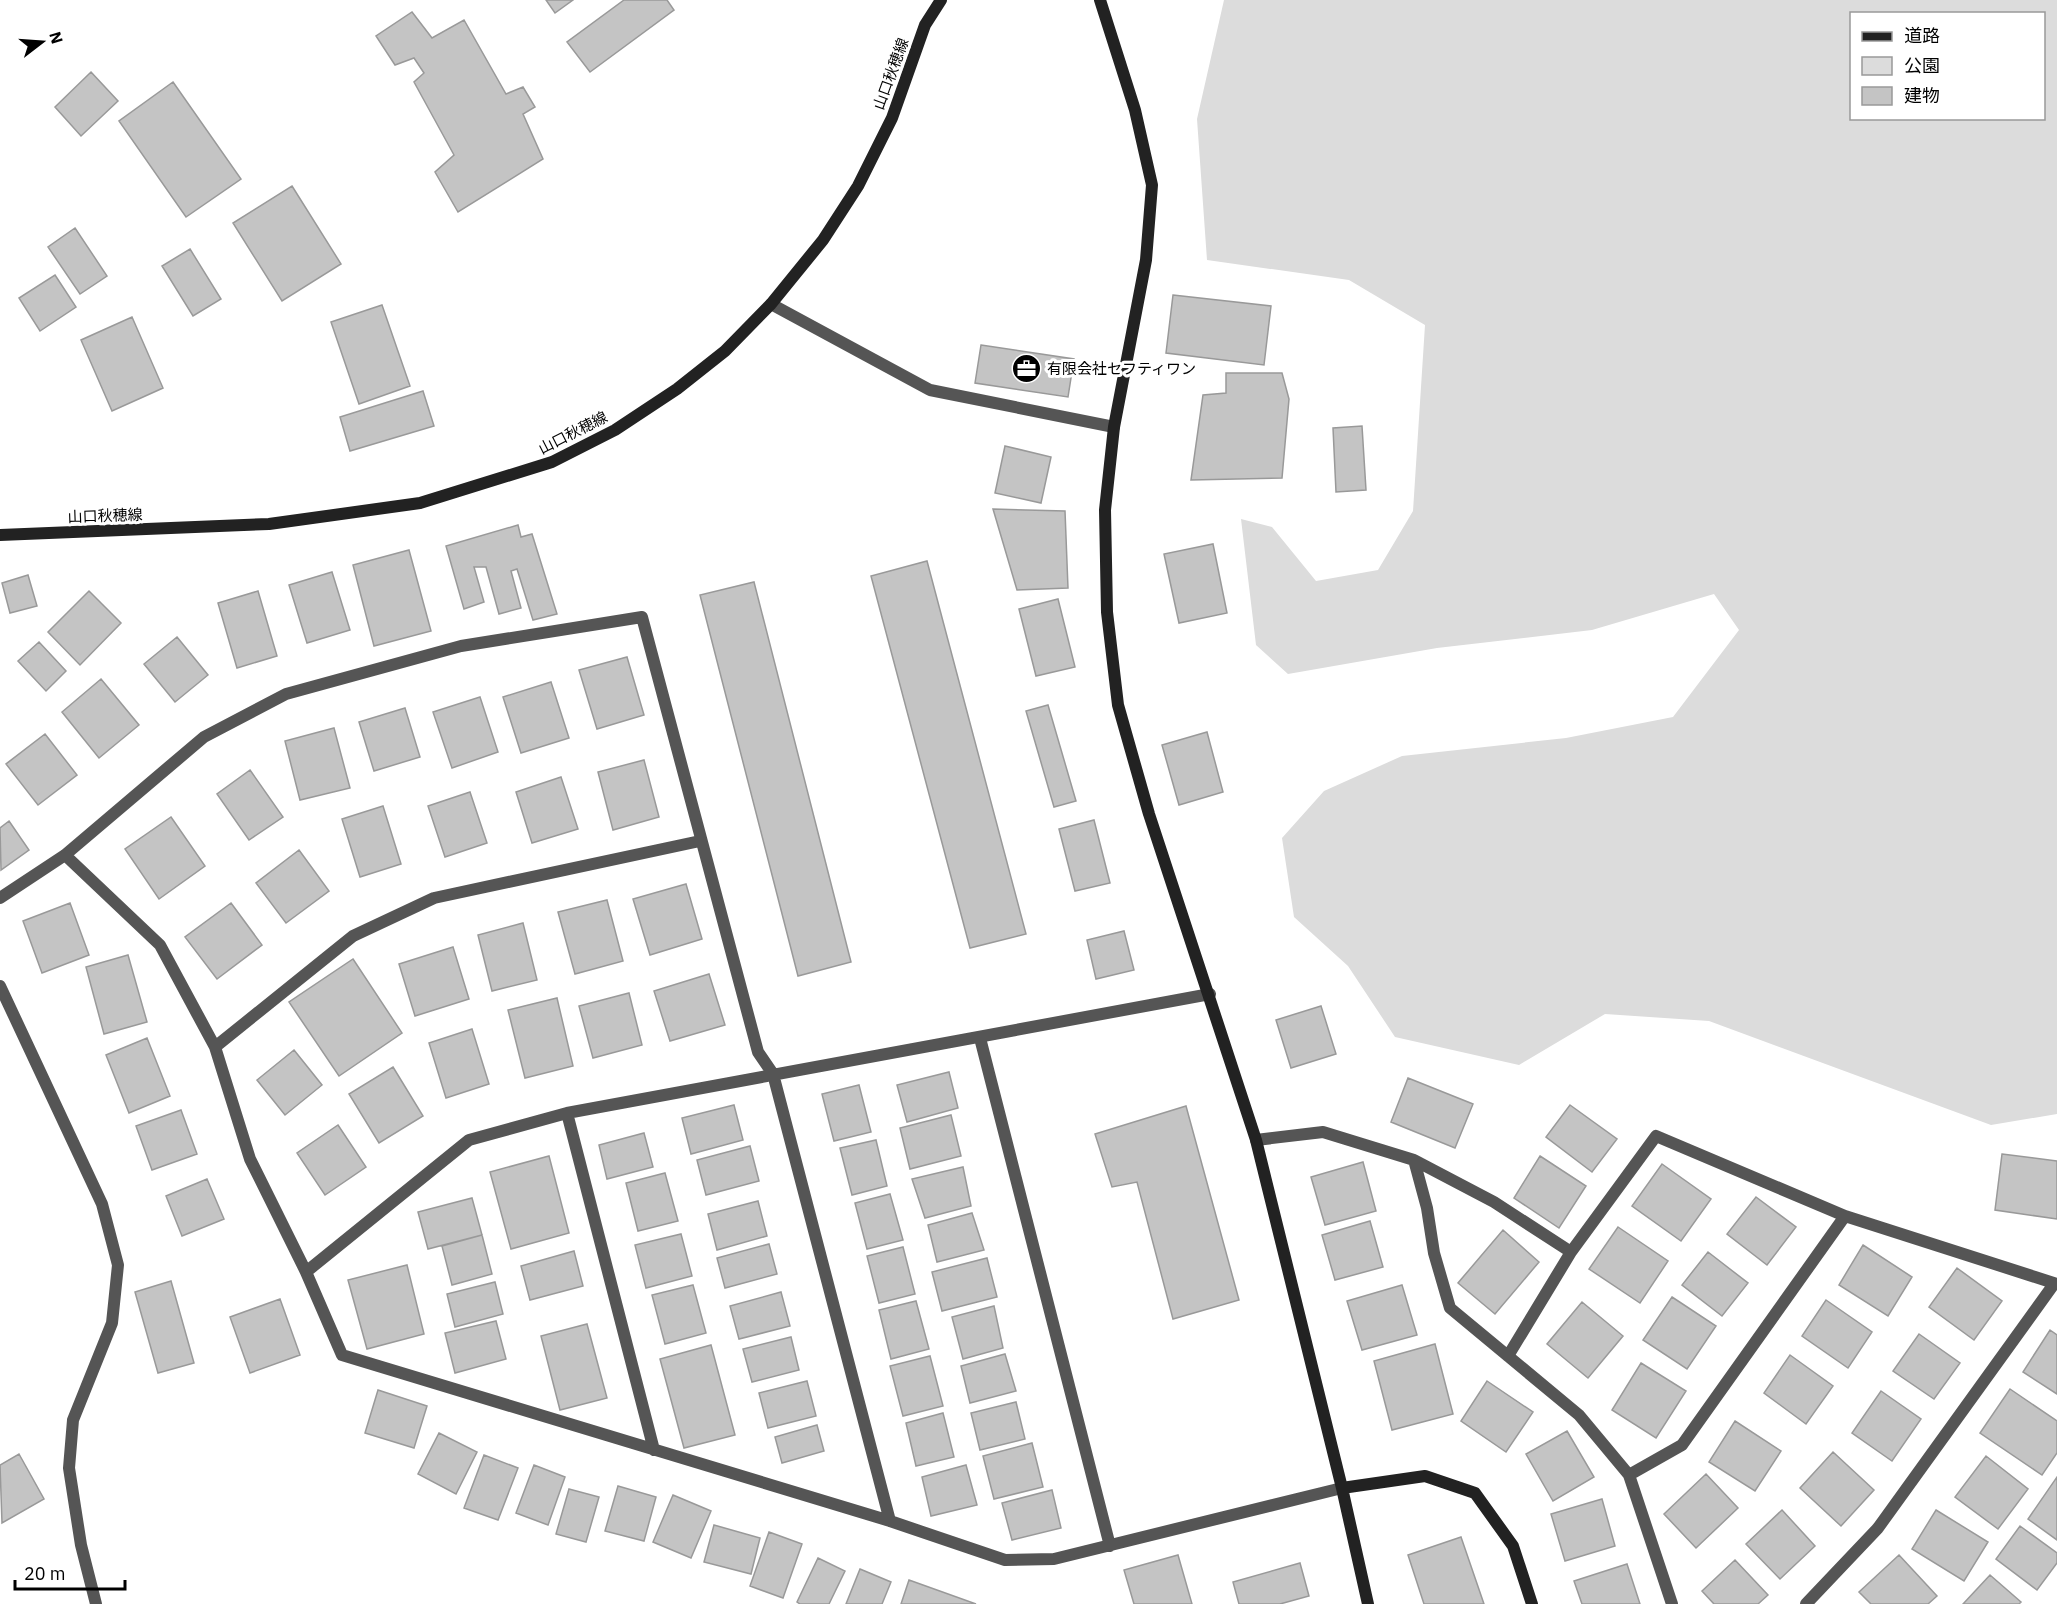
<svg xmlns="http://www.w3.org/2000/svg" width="2057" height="1604" font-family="'IBM Plex Sans','Noto Sans JP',sans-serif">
	<rect width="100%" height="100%" fill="#fff"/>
	<path fill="#dcdcdc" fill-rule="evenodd" d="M1224 0H2057V1114L1991 1125 1709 1021 1605 1014 1519 1065 1395 1037 1348 966 1294 917 1282 838 1324 791 1402 756 1566 738 1673 717 1739 630 1714 594 1592 630 1437 648 1288 674 1256 645 1241 519 1272 527 1316 581 1378 570 1413 511 1425 325 1349 280 1207 260 1197 119ZM1852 14H2044V118H1852Z"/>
	<path fill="#c4c4c4" stroke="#999" stroke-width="1.5" d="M546 0H573L555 13Z
		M624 0H667L674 10 590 72 567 42Z
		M412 12 432 38 464 20 506 94 523 87 535 107 523 114 543 159 458 212 435 172 454 155 414 82 424 73 414 58 395 65 376 36Z
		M91 72 118 101 81 136 55 107Z
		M173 82 241 179 186 217 119 121Z
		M292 186 341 264 282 301 233 223Z
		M75 228 107 276 80 294 48 247Z
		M190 249 221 299 193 316 162 266Z
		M55 275 76 307 40 331 19 298Z
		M1173 295 1271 306 1264 365 1166 353Z
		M382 305 410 386 359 404 331 322Z
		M132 317 163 388 112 411 81 340Z
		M981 345 1074 359 1068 397 975 383Z
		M1226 373H1282L1289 399 1282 478 1191 480 1203 395 1226 393Z
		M423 391 434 426 350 451 340 417Z
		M1362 426 1366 490 1336 492 1333 428Z
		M1005 446 1051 457 1041 503 995 493Z
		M993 509 1065 511 1068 588 1017 590Z
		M518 525 521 537 532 534 557 614 533 620 517 569 511 571 521 608 499 614 486 567H474L484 602 464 609 446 546Z
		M1213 544 1227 613 1179 623 1164 554Z
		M409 550 431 631 374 646 353 565Z
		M927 561 1026 934 970 948 871 576Z
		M332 572 350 630 307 643 289 585Z
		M28 575 37 606 10 613 2 583Z
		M754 582 851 962 798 976 700 595Z
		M89 591 121 623 80 665 48 632Z
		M258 591 277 656 237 668 218 603Z
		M1058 599 1075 667 1036 676 1019 609Z
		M177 637 208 675 175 702 144 664Z
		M39 642 66 671 46 691 18 661Z
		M627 657 644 715 597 729 579 670Z
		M101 679 139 725 99 758 62 712Z
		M551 682 569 738 521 753 503 697Z
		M480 697 498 752 452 768 433 712Z
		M1048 705 1076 801 1054 807 1026 711Z
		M405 708 420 757 374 771 359 722Z
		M334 728 350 788 300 800 285 741Z
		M1207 732 1223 792 1179 805 1162 745Z
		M45 734 77 775 38 805 6 764Z
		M644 760 659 817 613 830 598 772Z
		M250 770 283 817 249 840 217 794Z
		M561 777 578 829 532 843 516 792Z
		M470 792 487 843 445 857 428 806Z
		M383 806 401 864 360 877 342 819Z
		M171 817 205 866 159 899 125 849Z
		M1094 820 1110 883 1075 891 1059 829Z
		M9 821 29 850 1 870 0 828Z
		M299 850 329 891 286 923 256 883Z
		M686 884 702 939 650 955 633 899Z
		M607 900 623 961 575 974 558 912Z
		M70 903 89 955 42 973 23 921Z
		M231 903 262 945 217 979 185 937Z
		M523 923 537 980 492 991 478 935Z
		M1124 931 1134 970 1096 979 1087 940Z
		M453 947 469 999 415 1016 399 964Z
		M128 955 147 1022 104 1034 86 967Z
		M353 959 402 1033 339 1076 289 1002Z
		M709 974 725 1025 670 1041 654 991Z
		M629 993 642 1045 593 1058 579 1006Z
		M557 998 573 1066 525 1078 508 1010Z
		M1321 1006 1336 1054 1291 1068 1276 1020Z
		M472 1029 489 1084 446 1098 429 1043Z
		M147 1038 170 1096 129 1113 106 1055Z
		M294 1050 322 1085 285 1115 257 1080Z
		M393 1067 423 1116 379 1143 349 1094Z
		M949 1072 958 1108 907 1122 897 1085Z
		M1408 1078 1473 1104 1455 1148 1391 1122Z
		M859 1085 871 1132 834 1141 822 1094Z
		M734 1105 743 1140 691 1154 682 1118Z
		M1570 1105 1617 1139 1592 1172 1546 1137Z
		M1186 1106 1239 1300 1173 1319 1137 1182 1112 1187 1095 1134Z
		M181 1110 197 1154 152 1170 136 1126Z
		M951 1115 961 1156 910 1169 900 1128Z
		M338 1125 366 1167 325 1195 297 1153Z
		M644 1133 653 1167 607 1179 599 1145Z
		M876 1140 887 1186 852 1195 840 1148Z
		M750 1146 759 1181 706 1195 697 1160Z
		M2002 1154 2057 1161V1219L1995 1210Z
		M549 1156 569 1233 511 1249 490 1172Z
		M1540 1156 1586 1186 1559 1228 1514 1198Z
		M1363 1162 1376 1211 1325 1225 1311 1177Z
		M1662 1164 1711 1199 1681 1241 1632 1206Z
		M963 1167 971 1206 925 1218 912 1179Z
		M665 1173 678 1221 638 1231 626 1183Z
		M207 1179 224 1219 182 1236 166 1196Z
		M890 1194 903 1240 867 1249 855 1203Z
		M1756 1197 1796 1227 1767 1265 1727 1234Z
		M472 1198 482 1235 428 1249 418 1212Z
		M758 1201 767 1236 717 1250 708 1214Z
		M972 1213 984 1250 937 1262 928 1225Z
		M1370 1221 1383 1267 1335 1280 1322 1235Z
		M1618 1227 1668 1261 1640 1303 1589 1269Z
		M1503 1230 1539 1262 1495 1314 1458 1283Z
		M681 1234 692 1276 646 1288 635 1245Z
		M482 1235 492 1274 452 1285 442 1246Z
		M769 1244 777 1274 725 1288 717 1258Z
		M1863 1245 1912 1277 1888 1316 1839 1285Z
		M903 1247 915 1294 879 1303 867 1256Z
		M574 1251 583 1286 530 1300 521 1266Z
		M1708 1252 1748 1283 1722 1316 1682 1285Z
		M987 1258 997 1297 942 1311 932 1272Z
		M407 1265 424 1334 367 1349 348 1280Z
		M1957 1268 2002 1301 1974 1340 1929 1307Z
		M171 1281 194 1363 158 1373 135 1292Z
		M495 1282 503 1314 455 1327 447 1294Z
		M693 1285 706 1333 665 1344 652 1295Z
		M1402 1285 1417 1335 1362 1350 1347 1301Z
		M781 1292 790 1326 739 1339 730 1306Z
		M1672 1297 1716 1326 1687 1369 1643 1340Z
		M280 1299 300 1355 250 1373 230 1317Z
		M1826 1300 1872 1332 1848 1368 1802 1336Z
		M916 1301 929 1349 891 1359 879 1310Z
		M1582 1302 1623 1336 1588 1378 1547 1344Z
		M994 1306 1003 1348 963 1359 952 1317Z
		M496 1321 506 1359 455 1373 445 1333Z
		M587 1324 607 1398 560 1410 541 1336Z
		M2050 1330 2057 1335V1394L2023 1372Z
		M1919 1334 1960 1363 1934 1399 1893 1371Z
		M791 1337 799 1370 752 1382 743 1349Z
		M1435 1344 1453 1414 1392 1430 1374 1361Z
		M711 1345 735 1435 684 1448 660 1359Z
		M1005 1354 1016 1391 970 1403 961 1366Z
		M1790 1355 1833 1386 1806 1424 1764 1393Z
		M930 1356 943 1406 903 1416 890 1366Z
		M1641 1363 1686 1391 1656 1438 1612 1410Z
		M807 1381 816 1416 768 1428 759 1393Z
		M1487 1381 1533 1412 1506 1452 1461 1421Z
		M2010 1389 2057 1421V1453L2042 1475 1980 1433Z
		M378 1390 427 1406 414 1448 365 1433Z
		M1881 1391 1921 1419 1892 1461 1852 1433Z
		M1016 1402 1025 1439 980 1450 971 1413Z
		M943 1413 954 1457 916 1466 906 1423Z
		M1735 1421 1781 1451 1755 1491 1709 1462Z
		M817 1425 824 1451 782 1463 775 1437Z
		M1567 1431 1594 1477 1553 1501 1526 1454Z
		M439 1433 477 1452 456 1494 418 1474Z
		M1032 1443 1043 1487 994 1499 983 1456Z
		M1833 1452 1874 1490 1841 1526 1800 1488Z
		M19 1454 44 1499 2 1523 0 1465Z
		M484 1455 518 1468 498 1520 464 1508Z
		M1986 1456 2028 1489 1998 1529 1955 1497Z
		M534 1465 565 1477 548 1525 516 1513Z
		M966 1465 977 1505 931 1516 922 1477Z
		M1706 1474 1738 1508 1696 1548 1664 1514Z
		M2057 1477V1540L2028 1519Z
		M618 1486 656 1497 644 1541 605 1531Z
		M569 1489 599 1497 586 1542 556 1534Z
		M1052 1490 1061 1528 1012 1540 1002 1503Z
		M673 1495 711 1511 691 1558 653 1542Z
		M1602 1499 1615 1546 1565 1561 1551 1514Z
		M1782 1510 1815 1546 1780 1579 1746 1544Z
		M1936 1510 1988 1542 1964 1581 1912 1549Z
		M714 1525 760 1538 751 1574 704 1562Z
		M2020 1526 2057 1553V1563L2037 1590 1996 1559Z
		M769 1532 802 1544 783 1598 750 1586Z
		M1461 1537 1484 1604H1424L1408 1555Z
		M1178 1555 1192 1604H1134L1124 1570Z
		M1899 1555 1937 1596 1928 1604H1871L1859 1592Z
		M818 1558 845 1571 829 1604H800L797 1602Z
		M1735 1560 1768 1595 1758 1604H1714L1702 1591Z
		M1300 1563 1309 1596 1280 1604H1239L1233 1582Z
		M1627 1564 1640 1604H1582L1574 1581Z
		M860 1569 891 1582 882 1604H846Z
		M1990 1575 2021 1602 2019 1604H1963Z
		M909 1580 976 1604H901Z"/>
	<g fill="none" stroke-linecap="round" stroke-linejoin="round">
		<path stroke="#555" stroke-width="12" d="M771 304 930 390 1114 427
			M65 855 160 945 215 1047 250 1159 306 1272 342 1355 890 1521 1005 1560 1054 1559 1342 1488
			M0 898 65 855 204 737 286 694 461 646 642 617 758 1052 773 1074 890 1521
			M0 986 102 1204 118 1265 112 1323 73 1420 69 1468 81 1545 96 1604
			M980 1038 1110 1546
			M215 1047 353 936 434 898 700 841
			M567 1113 654 1450
			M1256 1140 1323 1132 1414 1160 1427 1208 1434 1253 1450 1308 1579 1415 1629 1475 1672 1604
			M1414 1160 1494 1202 1571 1252
			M306 1272 469 1140 567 1113 1210 994
			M1508 1356 1571 1252 1656 1136 1845 1216 2057 1284
			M1629 1475 1682 1445 1845 1216
			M1806 1604 1878 1528 2054 1284"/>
		<path stroke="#222" stroke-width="12" d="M1100 0 1135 110 1152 185 1146 260 1114 427 1105 510 1107 612 1118 705 1149 814 1256 1140 1342 1488 1368 1604
			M0 535 269 524 420 503 552 462 615 430 677 389 725 351 771 304 823 240 858 186 892 118 925 25 941 0
			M1342 1488 1425 1476 1475 1493 1513 1546 1532 1604"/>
	</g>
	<defs>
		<symbol id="office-disc" viewBox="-11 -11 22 22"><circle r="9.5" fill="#000" stroke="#fff"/><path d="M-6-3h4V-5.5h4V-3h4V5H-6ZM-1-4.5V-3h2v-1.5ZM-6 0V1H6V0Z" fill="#fff"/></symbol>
	</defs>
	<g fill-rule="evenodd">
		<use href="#office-disc" x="1010" y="352" width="33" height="33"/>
	</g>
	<g text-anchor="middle" stroke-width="6" stroke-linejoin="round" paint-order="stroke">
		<g font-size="15" fill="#000" stroke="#fff">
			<text transform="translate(891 74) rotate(-70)" y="5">山口秋穂線</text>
			<text transform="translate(573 433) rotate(-27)" y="5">山口秋穂線</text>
			<text transform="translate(105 516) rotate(-2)" y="5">山口秋穂線</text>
		</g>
		<g font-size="15" fill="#000" stroke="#fff" text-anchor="start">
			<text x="1047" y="374">有限会社セフティワン</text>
		</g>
	</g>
	<rect x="1850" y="12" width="195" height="108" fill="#ffffff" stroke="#999999" stroke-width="1.5"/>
	<rect x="1862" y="32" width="30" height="9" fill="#222222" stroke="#999999" stroke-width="1.5"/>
	<text x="1904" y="42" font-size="18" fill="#000000">道路</text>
	<rect x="1862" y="57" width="30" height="18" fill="#dcdcdc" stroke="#999999" stroke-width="1.5"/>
	<text x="1904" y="72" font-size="18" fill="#000000">公園</text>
	<rect x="1862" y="87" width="30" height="18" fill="#c4c4c4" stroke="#999999" stroke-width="1.5"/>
	<text x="1904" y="102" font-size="18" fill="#000000">建物</text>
	<g transform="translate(42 42) rotate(73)" stroke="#ffffff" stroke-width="4.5" paint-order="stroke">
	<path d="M0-4.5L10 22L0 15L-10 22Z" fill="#000000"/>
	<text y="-9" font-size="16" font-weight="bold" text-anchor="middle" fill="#000000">N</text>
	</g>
	<path d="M15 1580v9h110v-9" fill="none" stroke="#000000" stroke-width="3"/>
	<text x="24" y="1580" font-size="18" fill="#000000" stroke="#ffffff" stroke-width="4.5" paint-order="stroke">20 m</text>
</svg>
